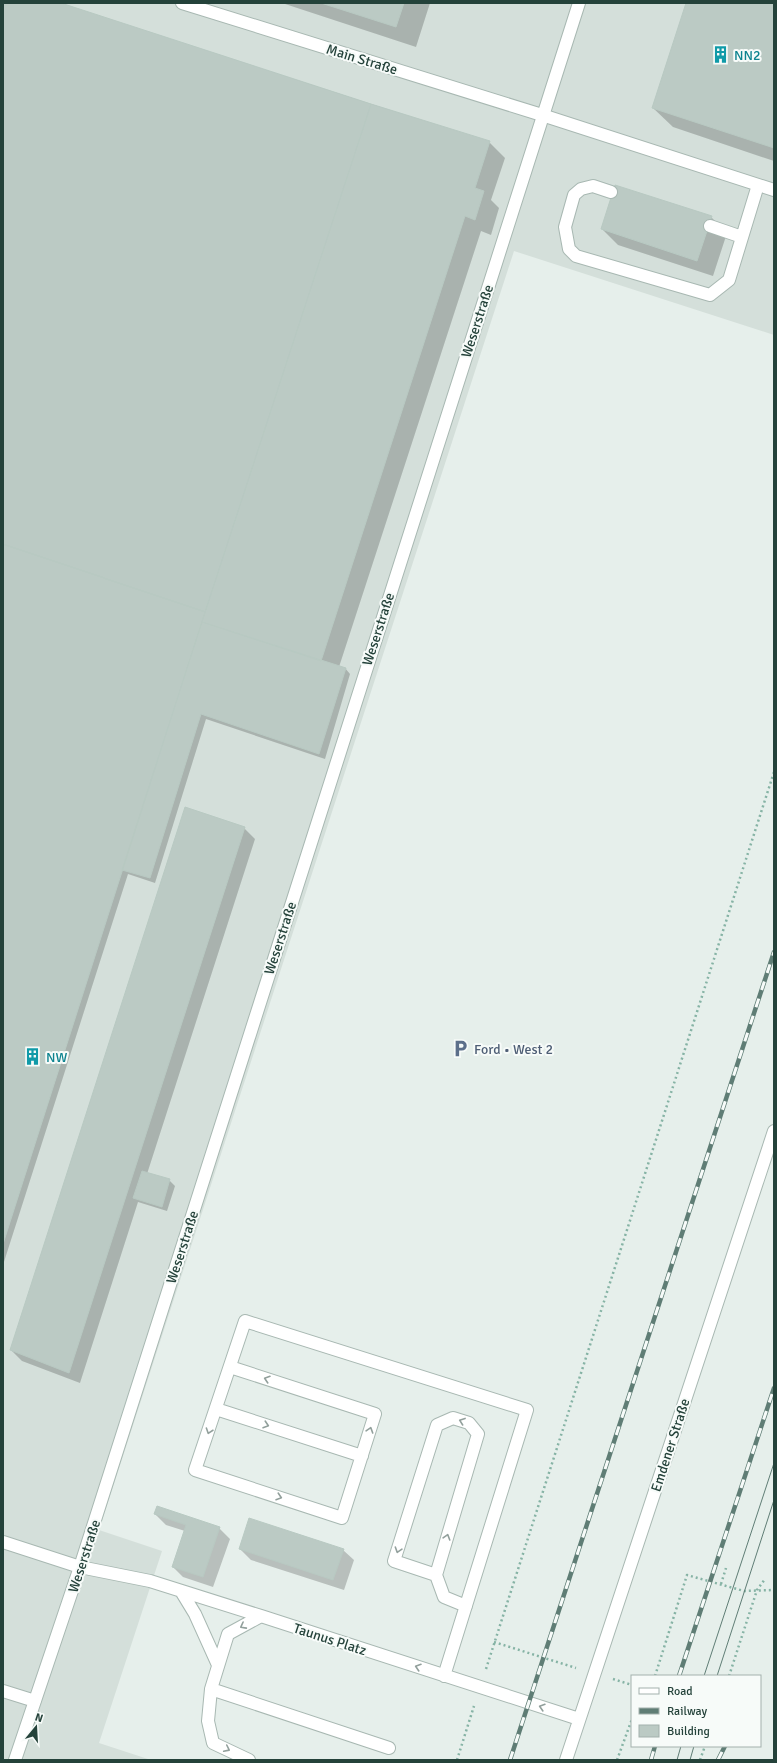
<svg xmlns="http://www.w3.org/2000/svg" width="777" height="1763" font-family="Signika,sans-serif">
	<rect width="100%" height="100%" fill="#e6efeb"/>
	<path fill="#d4dfda" d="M3 3H774V335L514 251 99 1530 162 1551 99 1743 151 1760H3Z"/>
	<path fill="#0003" d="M3 3H58L489 142 505 158 491 200 499 208 491 235 481 231 339 667 345 668 350 674 325 759 206 719 155 883 128 874 3 1265Z
		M282 3H430L416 47Z
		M687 3H774V161L673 127 653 108Z
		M711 217 727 233 713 276 618 245 602 229Z
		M244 828 255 839 147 1174 169 1180 175 1186 167 1211 138 1202 80 1383 22 1361 11 1350Z
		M155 1514 219 1528 230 1539 213 1587 183 1577 173 1567 185 1531 166 1525Z
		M240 1549 343 1550 354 1560 344 1590 251 1560Z"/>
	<path fill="#bbcac4" stroke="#b8c9c2" d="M3 3H61L371 104 205 612 3 544Z
		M321 3H404L396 27Z
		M686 3H774V148L652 108Z
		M371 104 490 141 475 188 484 191 475 220 465 216 321 661 202 622Z
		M615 185 712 216 697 261 601 229Z
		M3 544 205 612 3 1244Z
		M202 622 346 668 319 754 201 714 150 878 122 870Z
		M185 807 245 827 69 1373 10 1350Z
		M142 1171 170 1179 162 1207 133 1198Z
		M157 1506 220 1527 203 1577 172 1567 186 1525 154 1514Z
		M249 1518 344 1549 333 1580 239 1549Z"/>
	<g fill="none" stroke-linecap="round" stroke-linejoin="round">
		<defs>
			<path id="minor" d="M182 3 542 115 774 190
				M611 192 593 186 581 189 574 195 565 227 569 249 576 256 710 295 729 280 758 185
				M710 226 742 237
				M230 1367 375 1414 342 1518 195 1470 245 1321 527 1410 444 1676
				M216 1409 362 1456
				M3 1542 80 1567 150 1581 261 1616
				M436 1575 394 1561 437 1425 453 1418 469 1423 478 1434 436 1575 444 1597 466 1606
				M181 1591 195 1614 218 1665
				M211 1689 389 1748
				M3 1691 35 1701
				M15 1760 80 1567 579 3
				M249 1760 213 1743 208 1721 211 1689 228 1634 261 1616 579 1719
				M566 1760 774 1131"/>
		</defs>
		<use href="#minor" stroke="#a8b8b2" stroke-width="14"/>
		<path stroke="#86b3a5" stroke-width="2.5" stroke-dasharray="2 3" stroke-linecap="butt" d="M721 1584 726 1568
			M494 1642 576 1668
			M486 1669 774 772
			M655 1676 687 1575 744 1591 774 1590
			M729 1676 757 1590 765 1579
			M613 1679 632 1685
			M457 1760 474 1706
			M617 1760 632 1719
			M700 1760 705 1746"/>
		<use href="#minor" stroke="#fff" stroke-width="12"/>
		<path stroke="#5f7d75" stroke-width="1" d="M704 1676 774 1463
			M717 1676 774 1500
			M677 1760 681 1746
			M690 1760 694 1746"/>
		<defs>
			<path id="rail" d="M679 1676 774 1388
				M510 1760 774 952
				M651 1760 655 1746
				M718 1760 725 1746"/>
		</defs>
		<use href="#rail" stroke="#5f7d75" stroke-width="4.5"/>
		<use href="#rail" stroke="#f7fbf9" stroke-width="3" stroke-dasharray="9" stroke-linecap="butt"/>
	</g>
	<defs><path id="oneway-chevron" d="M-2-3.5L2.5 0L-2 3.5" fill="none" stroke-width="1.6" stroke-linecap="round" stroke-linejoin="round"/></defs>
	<g stroke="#92a09c">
		<use href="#oneway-chevron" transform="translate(267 1379) rotate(-162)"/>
		<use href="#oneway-chevron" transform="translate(462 1421) rotate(-160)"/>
		<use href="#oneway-chevron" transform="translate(266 1425) rotate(18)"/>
		<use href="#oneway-chevron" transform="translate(370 1430) rotate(-72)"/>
		<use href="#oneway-chevron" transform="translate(209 1431) rotate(109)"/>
		<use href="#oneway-chevron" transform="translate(279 1497) rotate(18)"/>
		<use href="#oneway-chevron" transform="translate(447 1537) rotate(-73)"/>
		<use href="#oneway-chevron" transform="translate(398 1550) rotate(108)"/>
		<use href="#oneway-chevron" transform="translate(243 1626) rotate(152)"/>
		<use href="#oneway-chevron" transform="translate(418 1667) rotate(-162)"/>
		<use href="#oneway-chevron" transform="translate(542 1707) rotate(-163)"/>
		<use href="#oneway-chevron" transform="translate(227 1749) rotate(26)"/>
	</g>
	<defs>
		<symbol id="building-bare" viewBox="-9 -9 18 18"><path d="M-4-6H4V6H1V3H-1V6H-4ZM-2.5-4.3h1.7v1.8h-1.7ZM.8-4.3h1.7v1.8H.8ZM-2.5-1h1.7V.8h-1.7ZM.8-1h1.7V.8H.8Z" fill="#0f9aa8" stroke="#f7fbf9" stroke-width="2.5" paint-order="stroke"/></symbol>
		<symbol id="parking-bare" viewBox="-9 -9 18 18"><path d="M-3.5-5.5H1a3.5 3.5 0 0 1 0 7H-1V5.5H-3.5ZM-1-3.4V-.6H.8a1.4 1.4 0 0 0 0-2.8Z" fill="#5c6f8a" stroke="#f7fbf9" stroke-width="2.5" paint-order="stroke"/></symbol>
	</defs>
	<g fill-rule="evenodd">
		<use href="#building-bare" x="708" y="42" width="25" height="25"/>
		<use href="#parking-bare" x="448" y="1036" width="25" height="25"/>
		<use href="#building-bare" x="20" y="1044" width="25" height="25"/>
	</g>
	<g text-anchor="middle" stroke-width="4" stroke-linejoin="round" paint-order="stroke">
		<g font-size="14" fill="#0d838f" stroke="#f7fbf9" text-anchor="start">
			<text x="734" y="60">NN2</text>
			<text x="46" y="1062">NW</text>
		</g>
		<g font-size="14" fill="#24423a" stroke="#f7fbf9">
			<text transform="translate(362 59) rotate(17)" y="5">Main Straße</text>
			<text transform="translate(477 321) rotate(-72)" y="5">Weserstraße</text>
			<text transform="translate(378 629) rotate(-72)" y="5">Weserstraße</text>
			<text transform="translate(280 938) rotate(-72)" y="5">Weserstraße</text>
			<text transform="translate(182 1247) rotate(-72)" y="5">Weserstraße</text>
			<text transform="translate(670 1445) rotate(-72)" y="5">Emdener Straße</text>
			<text transform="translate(84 1556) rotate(-72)" y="5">Weserstraße</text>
			<text transform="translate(330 1639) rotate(18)" y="5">Taunus Platz</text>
		</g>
		<g font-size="14" fill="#4e5e75" stroke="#f7fbf9" text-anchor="start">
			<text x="474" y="1054">Ford • West 2</text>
		</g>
	</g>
	<rect width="777" height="1763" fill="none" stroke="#24423a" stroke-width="8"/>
	<rect x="631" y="1675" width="130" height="72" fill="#f7fbf9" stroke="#a3b1ad"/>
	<rect x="639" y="1688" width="20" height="6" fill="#ffffff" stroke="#a3b1ad"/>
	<text x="667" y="1695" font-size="12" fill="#24423a">Road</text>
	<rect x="639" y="1708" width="20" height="6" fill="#5f7d75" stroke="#a3b1ad"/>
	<text x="667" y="1715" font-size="12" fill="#24423a">Railway</text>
	<rect x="639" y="1725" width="20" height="12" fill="#bbcac4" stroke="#a3b1ad"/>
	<text x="667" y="1735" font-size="12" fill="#24423a">Building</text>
	<g transform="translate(36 1727) rotate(18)" stroke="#f7fbf9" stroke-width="3" paint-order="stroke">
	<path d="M0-3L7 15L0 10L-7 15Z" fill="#24423a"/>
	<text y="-6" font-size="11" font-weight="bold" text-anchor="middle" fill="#24423a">N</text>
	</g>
</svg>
